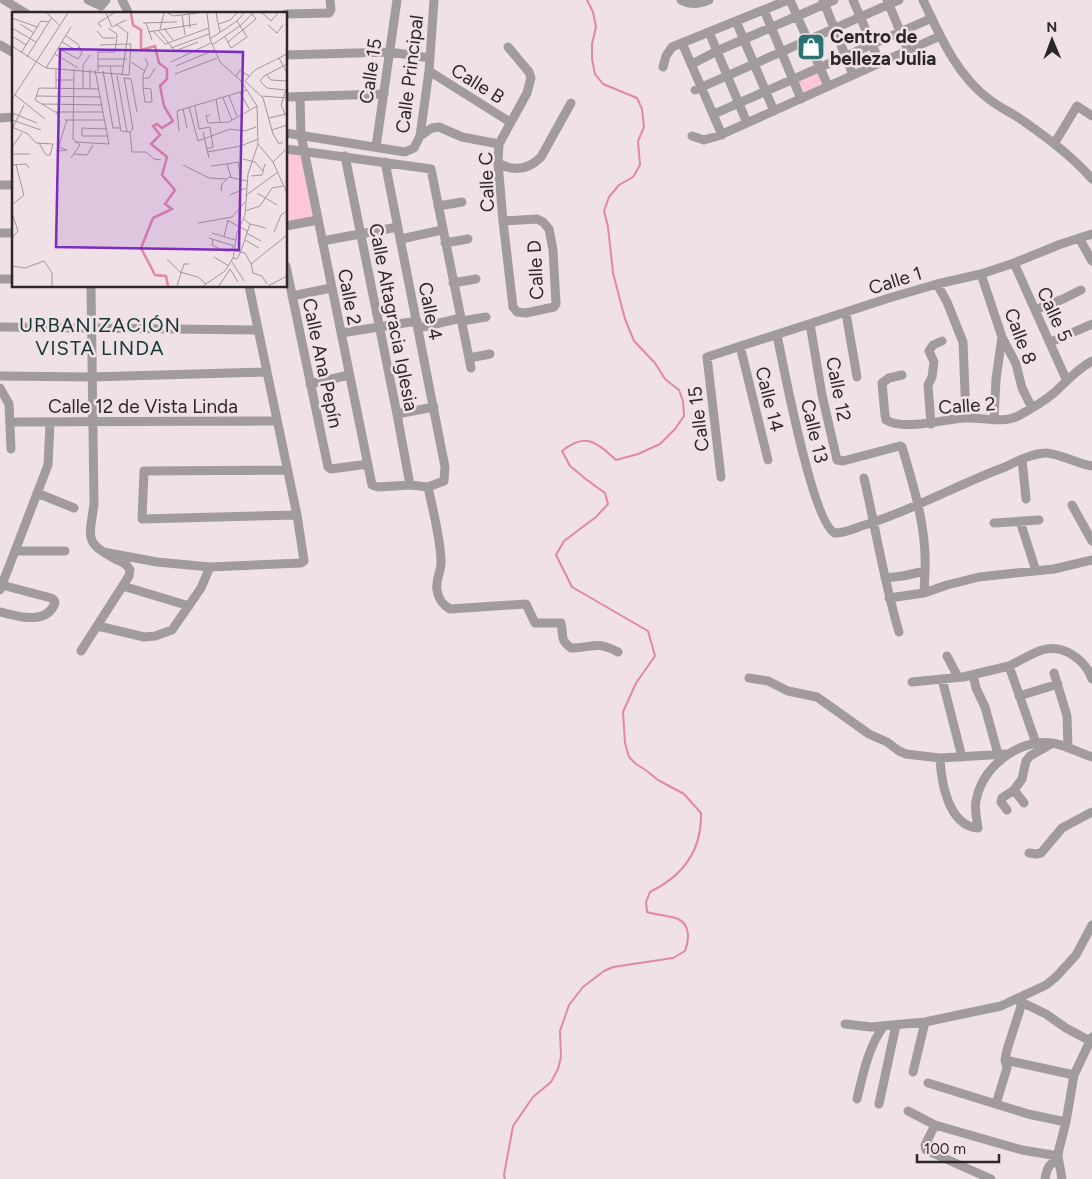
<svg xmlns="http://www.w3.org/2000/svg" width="1092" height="1179" font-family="Figtree,sans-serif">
	<rect width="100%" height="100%" fill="#f0e1e6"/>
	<path fill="#fdc6d9" d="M818 69 825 83 801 94 794 80Z
		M286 154 302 155 314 218 286 223Z"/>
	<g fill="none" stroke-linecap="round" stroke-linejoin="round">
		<path stroke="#e286aa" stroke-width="2" d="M505 1179 504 1175 513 1126 533 1097 551 1082 558 1069 561 1057 560 1031 569 1005 583 987 604 971 613 967 673 958 685 951C689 941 691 925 678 919 672 916 656 915 647 912L646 902 650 892C683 876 702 850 701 813L684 794 658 780 647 771 636 764 629 757 625 743 623 712 636 683 655 656 648 631 572 587 556 555 564 541 596 517 608 504 605 493 587 480 570 466 562 451C586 432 596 442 616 460L638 454 660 444 675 429 684 416 683 401 679 390 665 379 655 363 634 341 625 319 613 273 608 227 604 211 609 197 619 185 633 177 640 165 638 141 644 127 642 109 637 98 603 84 595 74 592 59V44L596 27 593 12 587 0"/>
		<path stroke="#a19b9d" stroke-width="9" d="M4 0 27 14
			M88 0 101 6 106 0
			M122 0 129 14
			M681 0C690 5 700 4 709 0
			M790 0 828 86
			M823 0 853 75
			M853 0 880 63
			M887 0 908 50
			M923 0C940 36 957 76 990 100 999 107 1010 112 1019 118 1045 136 1071 155 1092 179
			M764 10 801 99
			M286 14 329 13 331 10 330 0
			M736 21 774 111
			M709 32 747 123
			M682 43 722 135
			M0 45 14 53
			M286 55 390 52 430 58
			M692 64 717 51 834 0
			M663 67 666 56 672 47 788 0
			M429 71 510 122
			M695 90 899 0
			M286 97 384 94
			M300 97 301 135 372 485 378 487 410 485 428 487 444 481 445 467 385 162
			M714 114 932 18
			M0 118 14 117
			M286 133 405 152 414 148 420 136 429 71 434 0
			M420 136 432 128 439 127 462 137 499 144
			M692 136 704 140 718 136 940 36
			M1054 144 1077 106 1092 116
			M376 147 397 0
			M286 149 431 169 471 368
			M345 156 397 414 410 485
			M498 163C514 172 528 170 541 157L571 103
			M0 185H14
			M438 206 462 202
			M503 221 537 219 543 222 549 229 553 250 556 304 554 307 526 313 517 312 513 307 503 221 498 163 499 144 527 93 531 78 529 72 508 47
			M286 226 318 220
			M0 233H14
			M1079 238 1092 261
			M401 239 442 230
			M322 241 398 227
			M445 243 468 239
			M1014 263 1066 379
			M286 266 328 467 331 469 368 464
			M981 274 1002 337 1016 364 1022 388 1032 408
			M0 279H14
			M453 283 476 279
			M937 284 947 302 963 342 966 418
			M292 296 331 288
			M1035 310 1063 299 1081 290
			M846 313 857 377
			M462 321 486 317
			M810 324 822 395 837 460 843 461 900 446 902 447C914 487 927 529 925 571L903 576 885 578
			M0 327 257 330
			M418 328 461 318
			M341 333 417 321
			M777 335C783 364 813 524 835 533 846 533 857 527 868 524 915 509 959 484 1005 467 1018 461 1030 454 1045 453 1055 452 1079 464 1092 466
			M1051 342 1092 324
			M740 346 768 460
			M469 358 490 354
			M902 375 889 378 882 383 885 415 886 420C904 431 944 419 965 418 982 417 1003 424 1018 416 1031 409 1043 402 1054 393 1067 381 1076 370 1092 361
			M0 376 91 377 266 372
			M310 384 349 375
			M0 388 9 404 11 449
			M397 414 434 407
			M994 420 996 379 1002 337
			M10 422 277 421
			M931 424 928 385 932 377 934 362 929 351 933 345 942 341
			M1022 459 1026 499
			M287 470 144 471 142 519 297 515
			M721 477 707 357 889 298 937 284 981 274 1014 263 1061 244 1092 234
			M864 478C876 530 884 582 899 632
			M428 487C433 511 440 536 441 560 442 571 435 579 437 590 438 598 443 605 450 609L526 604 535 623H561C564 636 559 639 571 648 594 648 595 640 618 652
			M37 493 74 508
			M1072 505 1092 541
			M1020 521 1036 571
			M994 523 1039 520
			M15 551H65
			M103 552 157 562 210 567 301 563 304 561 297 515 249 286
			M123 586 189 606
			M0 590 48 465 50 423
			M924 593 925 571
			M889 598 924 593 947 585 979 577 1054 569 1092 560
			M0 612C18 616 46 626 55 603L54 600 51 598 2 585
			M98 626 144 637 155 636 172 630 201 588 210 567
			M81 651 129 576 130 570C127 564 123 562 117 560 84 542 89 540 94 504L91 286
			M947 656 958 677
			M1009 666C1020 661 1030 654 1042 650 1063 644 1085 659 1092 679
			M1054 673 1067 716 1068 748
			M973 675 976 688 985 707 998 754
			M749 678 768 681 788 691 817 697 869 734 887 742 899 751 906 754 940 758 1007 754
			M942 679 962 757
			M912 682 963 677 1009 666 1036 743
			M1019 696 1058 684
			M940 758C941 781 948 826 978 828 977 819 974 809 976 801 982 767 1018 739 1052 743 1066 745 1079 753 1092 757
			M1014 790 1024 803
			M1007 810 1001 802 1002 798 1014 790 1022 779 1026 761 1030 756 1051 744
			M1029 853 1036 854 1041 853 1062 828 1092 812
			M1017 1000 1046 1014 1066 1028 1092 1042
			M845 1024 871 1027 925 1022 1001 1006 1046 985 1056 977 1076 955 1092 925
			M1005 1060 1074 1075
			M913 1072 925 1022
			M928 1083 1028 1114 1066 1122
			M857 1099C863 1074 868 1048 883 1027
			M879 1104 896 1025
			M996 1104 1007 1068 1005 1060 1007 1050 1022 1003
			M908 1111 935 1125 1022 1150 1058 1156
			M935 1125 925 1145 926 1150 991 1179
			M1045 1179C1047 1169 1048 1164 1058 1160
			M1062 1179 1058 1156 1059 1149 1066 1122 1074 1075 1092 1037"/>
	</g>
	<defs>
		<symbol id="shop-square" viewBox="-11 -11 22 22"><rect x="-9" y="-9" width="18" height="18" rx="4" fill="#287272" stroke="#f0e1e6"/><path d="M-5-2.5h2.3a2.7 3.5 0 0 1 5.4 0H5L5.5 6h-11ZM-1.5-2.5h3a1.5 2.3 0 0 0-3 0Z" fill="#fff"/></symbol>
	</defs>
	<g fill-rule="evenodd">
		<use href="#shop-square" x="795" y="31" width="32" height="32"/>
	</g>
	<g text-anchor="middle" stroke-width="5" stroke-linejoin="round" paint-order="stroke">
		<g font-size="19" font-weight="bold" fill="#2d2729" stroke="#f0e1e6" text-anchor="start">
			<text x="830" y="43">Centro de<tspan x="830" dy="22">belleza Julia</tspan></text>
		</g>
		<g font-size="19" fill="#2d2729" stroke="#f0e1e6">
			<text transform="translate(370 71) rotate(-82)" y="7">Calle 15</text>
			<text transform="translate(409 74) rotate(-83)" y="7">Calle Principal</text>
			<text transform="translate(478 83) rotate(32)" y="7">Calle B</text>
			<text transform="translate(486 182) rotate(-92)" y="7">Calle C</text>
			<text transform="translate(535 270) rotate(-93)" y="7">Calle D</text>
			<text transform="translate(895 280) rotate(-17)" y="7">Calle 1</text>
			<text transform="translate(350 297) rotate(79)" y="7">Calle 2</text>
			<text transform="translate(431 311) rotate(79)" y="7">Calle 4</text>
			<text transform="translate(1055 314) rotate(65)" y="7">Calle 5</text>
			<text transform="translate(394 317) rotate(79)" y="7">Calle Altagracia Iglesia</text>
			<text transform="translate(1021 336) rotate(69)" y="7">Calle 8</text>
			<text transform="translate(323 363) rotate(78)" y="7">Calle Ana Pepín</text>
			<text transform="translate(839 389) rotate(79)" y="7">Calle 12</text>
			<text transform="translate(770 399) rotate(76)" y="7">Calle 14</text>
			<text transform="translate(967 405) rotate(-4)" y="7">Calle 2</text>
			<text x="143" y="413">Calle 12 de Vista Linda</text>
			<text transform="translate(698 419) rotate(-97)" y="7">Calle 15</text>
			<text transform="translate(815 431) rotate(77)" y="7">Calle 13</text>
		</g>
		<g font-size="20" letter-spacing="1" fill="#153837" stroke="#f0e1e6">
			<text x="100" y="332">URBANIZACIÓN<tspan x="100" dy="23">VISTA LINDA</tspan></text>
		</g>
	</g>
	<g transform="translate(12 12)">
		<rect width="275" height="275" fill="#f0e1e6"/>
		<path fill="none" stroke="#e286aa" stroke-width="2.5" d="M119 1 121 13 129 18V38L143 34 147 51 155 57V67L148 74 152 94 161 109 150 116 145 112 141 114 148 123 139 132 155 145 150 163 163 178 153 192 160 197 141 206 129 236 143 263 154 264 156 274"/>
		<path fill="none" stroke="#a2979a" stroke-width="1" d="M35 1 47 13M94 1 100 15 114 8M156 1 161 4 186 1M177 1 178 16M195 1 198 27 225 9 232 1M204 1 208 20M250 1 259 9 266 1M170 3 173 23M0 6 25 15M131 11 165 10M134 11 140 28M8 12 22 21M207 12 218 8 225 1M105 13 116 21 110 63M256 13 265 21 271 13M89 15 86 11 102 1M0 16 24 30M152 16 161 28M148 17 152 1M146 18 163 39 186 30M85 19 91 26H103M141 19 153 32 197 16M136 20 185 12M0 24 14 33M213 25 219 36 235 25 225 9M50 30 64 38 67 35M216 30 244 7 239 1M200 33 228 14 240 2M0 34 34 56 117 63 119 32 88 33M46 36 66 47 70 41 66 32 54 24M159 36 197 22M9 41 29 9 37 10M43 42 66 56M15 45 40 5M267 46 275 61M86 47H115M119 50 133 59M159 50 199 31M86 54H112M98 54 109 119 118 120 121 117 112 65M164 54 202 38M34 56 59 15M86 59V40H103L105 22 96 16M91 59 101 116H108M163 62 205 46M254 62 259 68 275 69M105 64 115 120M224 64 228 58 237 64M113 66 119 67 125 100M131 66H137L143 56M44 68H62M44 76V57M131 76 139 77 140 90H133L131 76V63L136 52 133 46M71 77V53L78 43M78 77V57M273 78 255 76 248 69 252 64 275 52M228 80 237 97M3 83 33 107M24 84 88 85M217 84 225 104M250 84 275 86M211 86 220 108M0 87 56 1M204 87 208 110M30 92 90 93M183 94 187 117 198 115 201 135 194 137M177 95 186 129 218 117 233 119 244 115M171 97 175 116M44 100H91M0 101 25 111M273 102 269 93 275 75M198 103 194 104 196 111 217 110 245 94M257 106 274 102M0 108 29 118M53 108H93M48 112 45 101 23 88 27 76 87 77M0 115 16 122 24 131 41 132 38 143H34L27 131M0 117 12 93M94 117 70 116V124H96M260 118 275 113M167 119 165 99 235 78M118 120 120 140H134L142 147 149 148M191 120 197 146M63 130 97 132 83 58M271 130 267 132 261 122 251 86 233 69 243 58 275 42M246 132 261 150 275 181M0 135 10 121M46 135 55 138 45 139 55 108M195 140 229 134 246 127M0 142H18M62 142 75 143 81 133M59 146 68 133 61 127 62 57M231 147 243 150 251 159M261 150 273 138M215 152 226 150 229 168M0 153 14 152 17 156M171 153 197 166 214 167M199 154 215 152 219 165M239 164 250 163 253 152M209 179 210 172 217 165 235 169M245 181 265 193M218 183 234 176M233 184 266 160M0 193 12 183 4 153M233 199 248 194 260 176 271 174M0 201 6 219 0 226M215 208 235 219M186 211 220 205 233 190M238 212 254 216M262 220 269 203 275 199M200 221 223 228M234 221 249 229M212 225 216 208M197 226 222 234M201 228 200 233 212 239H218L221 235M233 228 247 236M223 239 233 241 239 252 275 223M202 245 217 254M221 246 225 247 229 239 238 212 232 207M155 247 168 260 186 265 194 272M220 250 232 269M239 252 241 261 250 264 255 272M0 254 13 256 32 249 40 261V274M218 257 226 270M165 274 172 252H177M191 274 213 259 221 246 225 221 233 203 236 162 246 132 245 94 229 69 208 50 198 27M207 274 218 257M256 274 275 264"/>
		<path fill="#7b2cbf" fill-opacity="0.15" stroke="#7b2cbf" stroke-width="2.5" d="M48 37 231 40 227 238 44 235Z"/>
		<rect width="275" height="275" fill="none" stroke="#2d2729" stroke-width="2.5"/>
	</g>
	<g transform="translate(1052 40) rotate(359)" stroke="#f0e1e6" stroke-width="4" paint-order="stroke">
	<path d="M0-4L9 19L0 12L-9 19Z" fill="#2d2729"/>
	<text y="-8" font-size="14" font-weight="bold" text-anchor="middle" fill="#2d2729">N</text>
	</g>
	<path d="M917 1154v8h82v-8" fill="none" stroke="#2d2729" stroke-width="2.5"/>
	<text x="924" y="1154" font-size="15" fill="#2d2729" stroke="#f0e1e6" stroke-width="4" paint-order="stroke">100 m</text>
</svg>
